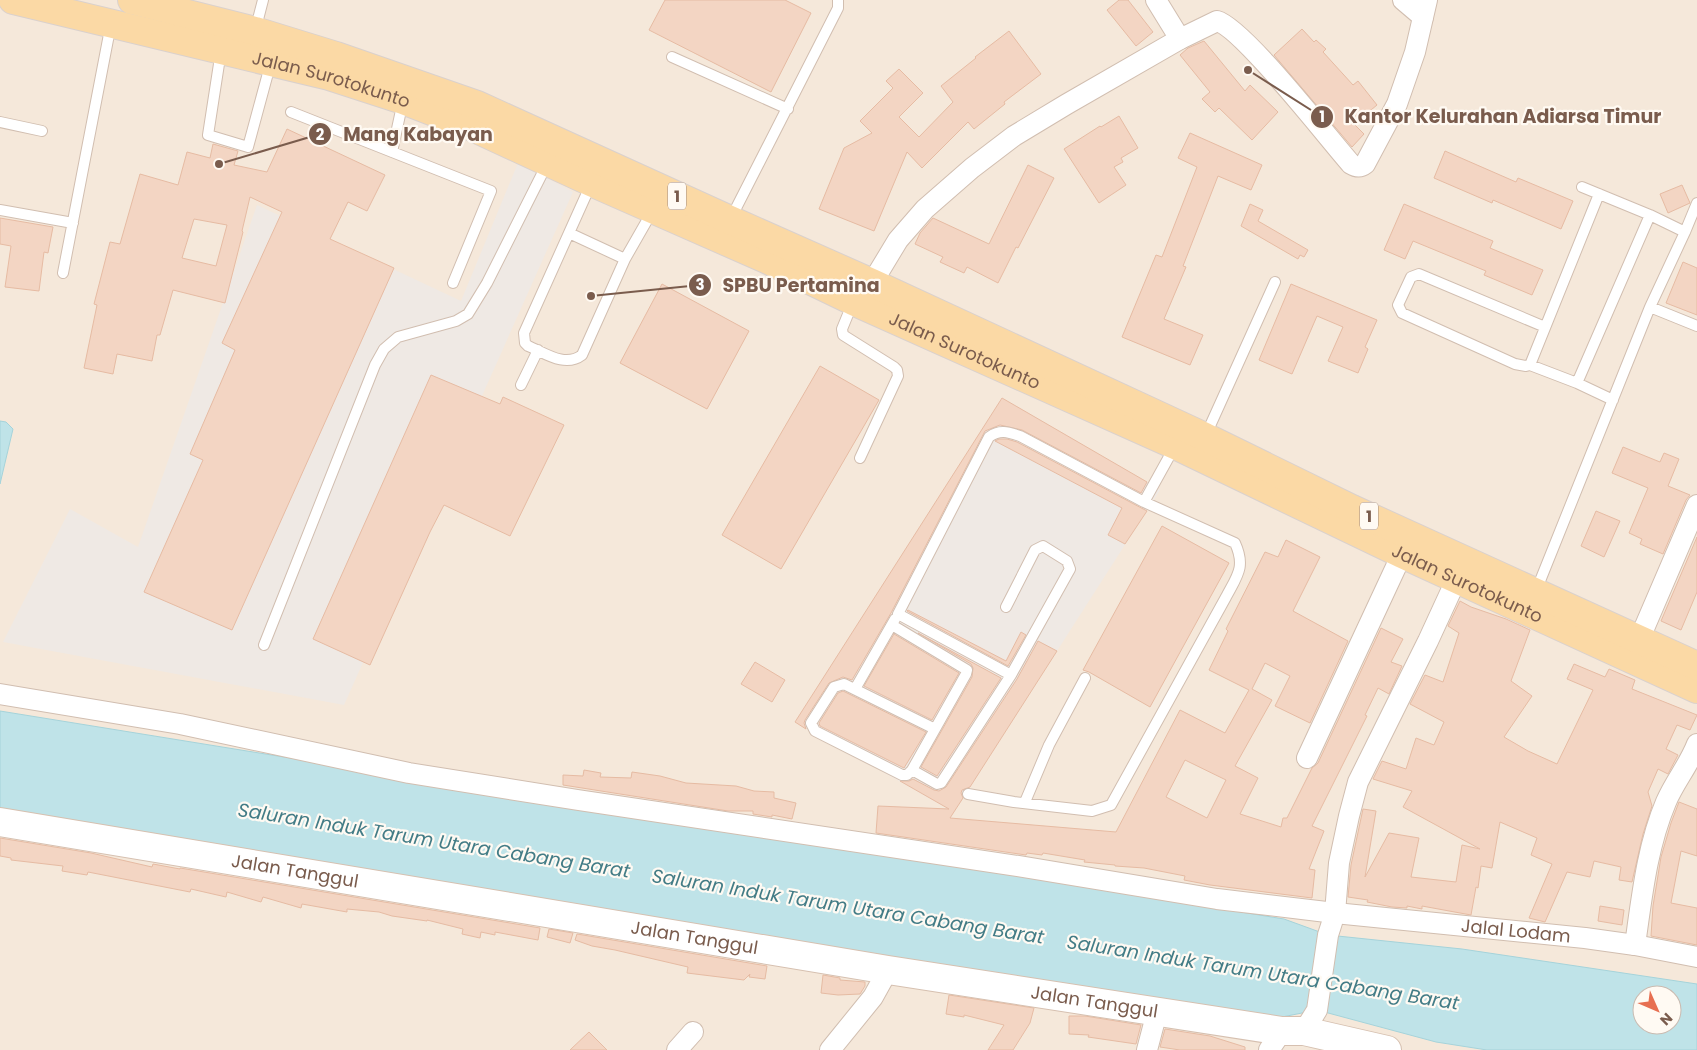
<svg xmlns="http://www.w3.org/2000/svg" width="1697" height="1050" font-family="Poppins,sans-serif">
	<rect width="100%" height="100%" fill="#fdf6ec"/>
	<path fill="#f5e8da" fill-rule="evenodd" d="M0 0H1697V1050H0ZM1642 995H1672V1025H1642Z"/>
	<path fill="#efe9e4" d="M518 163 573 192 344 705 3 642 70 509 138 547 257 205 461 301Z
		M1002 398 1160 490 954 812 795 722Z"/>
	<path fill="#bfe3e8" stroke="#a5d3da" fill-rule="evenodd" d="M0 421 6 422 13 429 0 484Z
		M0 711 1284 919 1328 935 1462 949 1697 984V1050H1487L1436 1042 1317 1010 1272 1019 0 814ZM1642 995H1672V1025H1642Z"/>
	<path fill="#f3d5c3" stroke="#e6bba3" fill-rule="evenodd" d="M665 0H785L811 13 771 92 649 30Z
		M1119 0H1128L1153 32 1136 46 1107 10Z
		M1302 29 1314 42 1316 40 1326 49 1323 52 1353 85 1358 81 1377 105 1354 124 1364 134 1352 147 1274 55Z
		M1009 31 1041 74 1004 102 1005 104 974 129 968 122 922 168 907 152 874 231 819 209 844 148 872 133 860 121 893 88 886 81 899 69 923 93 899 117 919 137 953 102 941 86 976 58 975 57Z
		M1204 41 1245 91 1250 85 1278 112 1252 140 1219 108 1215 112 1202 99 1210 92 1180 55 1188 48Z
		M1119 116 1138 148 1121 158 1123 162 1114 167 1126 185 1099 203 1064 149 1100 126 1101 127Z
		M287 129 385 175 367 211 348 202 330 239 394 268 232 630 144 592 203 460 190 454 235 350 222 343 282 212 250 197 242 231 243 232 225 303 173 290 160 335H157L152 361 117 354 113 374 84 368 97 305 94 304 110 242 120 244 140 174 178 185 187 152 210 158 213 144 238 151 234 165 267 172ZM194 219 227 225 216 266 182 258Z
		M1190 133 1262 165 1251 190 1218 176 1183 266 1186 267 1164 319 1203 335 1190 365 1122 337 1156 255 1162 257 1197 167 1178 158Z
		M1445 151 1516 182 1518 178 1573 201 1561 229 1493 200 1492 203 1434 178Z
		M1028 165 1054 178 1018 248 1016 247 998 283 967 267 964 273 940 262 943 257 915 244 920 233 933 218 989 244Z
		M1682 185 1690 203 1668 213 1660 194Z
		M1250 204 1263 210 1258 221 1308 250 1304 257 1300 255 1298 259 1241 226Z
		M1404 204 1493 241 1490 248 1543 270 1532 295 1484 275 1486 271 1413 241 1405 259 1384 250Z
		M0 218 53 227 48 253 44 252 39 291 5 287 11 246 0 244Z
		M1683 262 1697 268V315L1666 303Z
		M662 284 749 331 707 409 620 363Z
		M1291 284 1377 320 1365 347 1368 349 1358 373 1328 361 1343 327 1317 316 1292 374 1259 360Z
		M820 366 879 400 781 569 722 535Z
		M431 375 500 404 503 397 564 425 510 536 444 505 430 532 370 665 313 639Z
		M1002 398 1147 482 1141 493 1022 430 1000 425 985 431 891 613 852 680 843 677 829 683 805 720 804 723 806 729 795 722Z
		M999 439H1007L1017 442 1147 511 1125 544 1108 535 1122 508 995 441Z
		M1623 447 1660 462 1664 453 1679 459 1668 486 1690 495 1686 500 1663 554 1640 544 1642 539 1629 533 1648 488 1612 473Z
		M1596 511 1620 521 1604 557 1581 546Z
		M1162 526 1229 563 1150 707 1089 672 1083 670Z
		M1697 537V592L1681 630 1661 621Z
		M1286 540 1320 557 1293 611 1348 641 1310 723 1275 706 1290 676 1265 663 1252 689 1272 700 1235 766 1258 778 1240 814 1281 827 1283 818H1287L1312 768 1318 763 1381 628 1403 639 1391 662 1402 666 1389 694 1378 688 1365 715 1367 716 1312 826 1324 831 1309 869 1315 870 1312 898 1210 885 1184 880 1185 876 1144 868 1115 866V865L1084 862 1085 860 1043 853 1042 855 1027 853 1026 855 876 833 878 806 949 809 900 781H909L913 779 934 790 939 791 946 787 1017 679 1038 641 1057 651 970 787 962 790 961 793 963 798 950 818 1116 832 1180 710 1225 733 1249 690 1209 670 1228 631 1226 629 1265 552 1278 557ZM1185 760 1226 780 1207 818 1166 797Z
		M1460 601 1471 607 1506 619 1530 630 1511 681 1532 696 1504 737 1528 751 1557 764 1593 690 1567 679 1574 664 1605 677 1609 669 1635 680 1632 689 1697 715 1690 730 1677 725 1666 749 1678 755 1668 774 1658 769 1648 792 1652 806 1643 834 1632 882 1619 880 1621 867 1594 861 1590 877 1567 872 1545 922 1529 918 1552 864 1531 855 1537 838 1500 822 1492 868 1481 866 1478 888 1476 887 1471 915 1422 906V909L1407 906V908L1392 907 1367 902 1368 900 1348 897 1351 865 1363 809 1376 811 1365 877 1389 833 1419 838 1411 877 1456 882 1462 845 1480 849 1403 807 1412 791 1373 779 1382 761 1406 769 1416 738 1434 745 1444 722 1410 704 1425 675 1443 682 1459 633 1448 626Z
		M908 610 1006 661 1021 632 1026 635 1008 666 907 611Z
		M918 633 1001 678 937 776 921 767 972 677 973 668 971 664Z
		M894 634 959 673 932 720 864 686Z
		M755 662 785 680 772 702 741 684Z
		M843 691 926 732 904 768 820 726 819 723 838 693Z
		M584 770 601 773 600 777 631 778 632 772 660 776 686 783 736 786 754 791 774 792V798L796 803 792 819 772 815V817L753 814V811H728L563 785V775L583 776Z
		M1679 802 1697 809V856L1681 851 1671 903 1697 908V945L1651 936 1653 906 1661 857 1671 823Z
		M0 838 91 853 152 867 153 864 180 869V868L540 928 538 940 495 932V935L481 932 480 938 462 934 463 929 427 920V921L392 916 379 912 347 909V912L302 904 301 908 263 897 261 902 227 892 226 897 191 889 190 892 88 872 87 875 62 871 63 866 11 860V858L0 856Z
		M1600 906 1624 910 1622 925 1598 921Z
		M549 929 573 933 570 943 547 937Z
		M577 934 767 966 765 979 749 977 750 974 744 980 687 973 688 967 615 950 592 946 575 940Z
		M823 975 840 978V980L865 982V986L860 994 838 995 821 993Z
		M949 995 1034 1008 1030 1023 1013 1050H988L1004 1025 964 1015V1017L946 1014Z
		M1069 1016H1085L1141 1025 1136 1044 1088 1037 1089 1035 1069 1034Z
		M1165 1029 1210 1036 1245 1047V1050H1180L1160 1047Z
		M589 1032 607 1050H570Z"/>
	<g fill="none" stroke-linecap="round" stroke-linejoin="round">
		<defs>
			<path id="lane" d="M255 31 263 0
				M221 51 208 135 248 147 271 62
				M672 57 788 109
				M291 112 491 191 453 283
				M0 122 42 131
				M392 152 403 101
				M591 184 524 333 525 343 528 346C545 353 565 368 582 355L625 259 653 210
				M0 210 73 223
				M730 220 838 8V0
				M1685 232 1697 203
				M569 233 625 259
				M63 273 111 24
				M853 302 842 329 843 335 894 367 897 370 898 376 860 458
				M1650 307 1697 326
				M1545 327 1419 274 1411 277 1398 305 1402 313 1515 364 1526 366 1530 365 1599 194
				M1530 365 1577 383
				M521 385 538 350
				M1613 400 1577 383 1650 215
				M1205 437 1275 282
				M1144 502 1175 446
				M1536 591 1650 307 1685 232 1650 215 1582 187
				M892 625 967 670 966 674 912 770 907 775H902L815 731 811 723 834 687 844 684 935 729
				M264 645 375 365 384 349 398 337 456 321 468 314 487 283 547 164
				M855 689 895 619
				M912 770 937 784 941 783 1011 675
				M968 794 1014 802 1092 811 1111 805 1226 597C1237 576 1246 567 1235 543L1144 502 1020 436C1008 432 1000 429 989 437L898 614 1011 675 1070 569 1067 561 1043 546 1035 550 1006 607
				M1025 802 1049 745 1085 678"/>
			<g id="street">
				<path d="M1156 0 1180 39"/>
				<path d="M1403 0 1423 17"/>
				<path d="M872 283 898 240 925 209 972 168 1014 136 1067 104 1180 39 1217 21C1243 28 1328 138 1351 164 1356 167 1360 168 1365 164L1397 104 1415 52 1427 0"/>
				<path d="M1639 640 1697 505"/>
				<path id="s1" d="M0 694 180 724 409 773 578 800 1018 866 1217 899 1335 913 1585 938 1635 945 1697 957"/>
				<path d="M1307 758 1402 554"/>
				<path d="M1635 945C1642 896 1647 847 1666 802 1675 781 1689 765 1697 744"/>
				<path d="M1304 1031 1317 1010 1328 935 1335 913 1339 863 1349 816 1358 782 1428 641 1457 578"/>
				<path d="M677 1050 693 1032"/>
				<path d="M830 1050 873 997 888 970"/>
				<path d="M1147 1050 1157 1012"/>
				<path d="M1269 1050 1282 1031"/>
			</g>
			<g id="secondary">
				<path id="s2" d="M0 822 888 970 1282 1031H1304L1387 1050"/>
			</g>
			<g id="primary">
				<path id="s3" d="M13 0 329 76 403 100 470 126 591 182 766 259 853 301 1175 445 1402 554 1697 689"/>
				<path d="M132 0 255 31 336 56 477 105 730 220 872 283 1205 437 1352 509 1697 666"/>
			</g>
		</defs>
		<use href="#lane" stroke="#d1beb0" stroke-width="12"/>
		<use href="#street" stroke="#d1beb0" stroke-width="22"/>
		<use href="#secondary" stroke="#d6c0b0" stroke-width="30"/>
		<use href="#primary" stroke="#dad1cd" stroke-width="30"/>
		<use href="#lane" stroke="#fff" stroke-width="10"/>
		<use href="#street" stroke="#fff" stroke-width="20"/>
		<use href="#secondary" stroke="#fff" stroke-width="28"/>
		<use href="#primary" stroke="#fbd9a5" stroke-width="28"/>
	</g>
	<g text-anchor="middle" stroke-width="4.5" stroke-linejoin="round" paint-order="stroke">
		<g fill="#fffaf3" stroke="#a28b7f" stroke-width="1">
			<rect x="668" y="182.5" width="18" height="27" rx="4"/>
			<rect x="1360" y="502.5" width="18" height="27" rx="4"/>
		</g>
		<g font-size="16" font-weight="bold" fill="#7a5c4d">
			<text x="677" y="202">1</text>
			<text x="1369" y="522">1</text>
		</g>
		<g font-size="18" fill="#7a5c4d" stroke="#fffaf3">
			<text dy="6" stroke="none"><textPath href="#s3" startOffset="328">Jalan Surotokunto</textPath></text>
			<text dy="6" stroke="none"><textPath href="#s3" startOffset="1018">Jalan Surotokunto</textPath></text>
			<text dy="6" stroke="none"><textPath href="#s3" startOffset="1572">Jalan Surotokunto</textPath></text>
			<text dy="6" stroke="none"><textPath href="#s2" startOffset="299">Jalan Tanggul</textPath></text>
			<text dy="6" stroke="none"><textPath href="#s1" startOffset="1535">Jalal Lodam</textPath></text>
			<text dy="6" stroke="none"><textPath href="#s2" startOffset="704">Jalan Tanggul</textPath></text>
			<text dy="6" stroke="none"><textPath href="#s2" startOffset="1109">Jalan Tanggul</textPath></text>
		</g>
		<g font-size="19" font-style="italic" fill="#437c86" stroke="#fffaf3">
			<text transform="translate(434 840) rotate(9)" y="7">Saluran Induk Tarum Utara Cabang Barat</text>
			<text transform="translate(848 906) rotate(9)" y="7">Saluran Induk Tarum Utara Cabang Barat</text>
			<text transform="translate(1263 972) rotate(9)" y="7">Saluran Induk Tarum Utara Cabang Barat</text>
		</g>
	</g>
	<path fill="none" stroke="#7a5c4d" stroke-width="2" d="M1248 70L1322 117M219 164L320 134M591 296L700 285"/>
	<g fill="#7a5c4d" stroke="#fffaf3" stroke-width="2">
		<circle cx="1248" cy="70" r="5"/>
		<circle cx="219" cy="164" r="5"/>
		<circle cx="591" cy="296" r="5"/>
		<circle cx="1322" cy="117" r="12"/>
		<circle cx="320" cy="134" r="12"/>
		<circle cx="700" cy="285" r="12"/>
	</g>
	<g font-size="15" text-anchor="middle" font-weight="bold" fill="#fff">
		<text x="1322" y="122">1</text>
		<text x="320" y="140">2</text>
		<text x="700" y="290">3</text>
	</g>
	<g font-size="19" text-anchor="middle" font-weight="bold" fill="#7a5c4d" stroke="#fffaf3" stroke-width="4.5" stroke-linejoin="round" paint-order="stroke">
		<text x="1503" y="123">Kantor Kelurahan Adiarsa Timur</text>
		<text x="418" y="141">Mang Kabayan</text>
		<text x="801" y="292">SPBU Pertamina</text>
	</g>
	<g transform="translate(1657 1010) rotate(135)"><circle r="24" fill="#fffaf3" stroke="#cabbb1"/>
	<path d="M0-4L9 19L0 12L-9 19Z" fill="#e76f51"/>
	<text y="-8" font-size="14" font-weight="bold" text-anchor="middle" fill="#7a5c4d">N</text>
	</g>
</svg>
